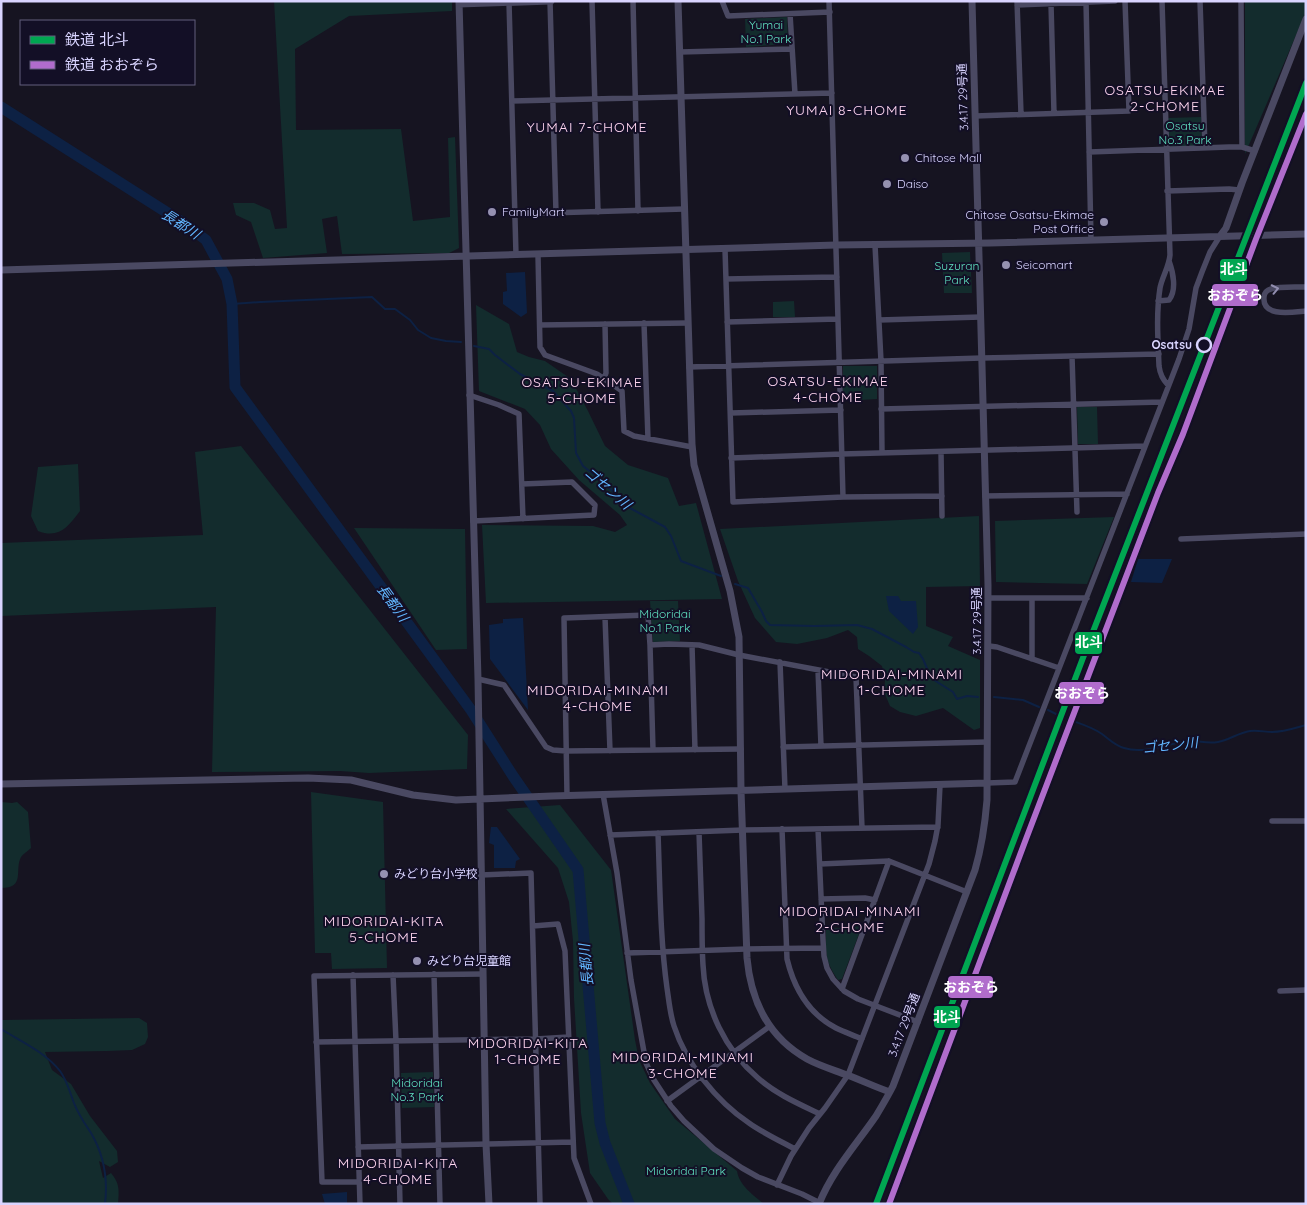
<svg xmlns="http://www.w3.org/2000/svg" width="1307" height="1205" font-family="Quicksand,'Noto Sans JP',sans-serif">
	<rect width="100%" height="100%" fill="#161421"/>
	<path fill="#132c2d" d="M274 1H452V11L349 16 295 49 296 130 401 129 413 221 450 217 448 138 455 137 459 248 449 253 342 254 337 216 322 219 327 253 263 258 251 222 236 215 233 203H254L270 210 275 229 287 228Z
		M1245 1H1306V12L1245 154Z
		M787 17 788 44 746 47 745 19Z
		M1201 117 1202 147 1170 148 1168 118Z
		M970 252 972 293H944L942 253Z
		M794 301 795 317H773V302Z
		M476 305 509 324 517 352 529 357 545 361 571 379 588 411 605 446 628 465 668 478 679 506 696 503 722 599 486 603 482 525 593 526 615 532 627 525 620 515 579 480 551 449 540 425 525 409 479 391Z
		M843 366H877V399L843 401Z
		M1077 407H1097L1098 444H1078Z
		M241 446 468 735 467 769 369 773 340 771 212 772 216 607 1 616V543L203 535 195 452Z
		M78 464 80 511C68 527 59 539 38 531L31 516 38 467Z
		M979 516 980 586 926 587V626L953 637 948 646 980 660V728L974 730 943 708 916 716 900 712 890 706 884 692 885 681 882 666 869 656 858 649 857 637 848 630 827 638 797 644 776 642 755 618 738 581 720 529Z
		M1114 517 1087 584 996 582 995 521Z
		M354 528 465 529 467 649 436 650Z
		M650 601H678L680 641 653 642Z
		M311 792 383 802 387 968 332 969 331 953H315Z
		M1 802 12 803 17 802 28 812 31 848C28 851 23 854 21 857 14 870 26 888 1 888Z
		M560 805 611 870 635 1040 639 1060 650 1083 675 1119 737 1171C739 1185 753 1195 764 1204H613L608 1199 590 1173 581 1113 574 998 573 941 569 902 558 868 506 809Z
		M862 926 842 979 838 980C824 959 826 953 826 929Z
		M139 1018 147 1023 148 1037 145 1044 132 1050 107 1051 45 1052 52 1070 71 1084 90 1116 117 1151 118 1162 110 1167 99 1161 103 1178 111 1173C120 1184 119 1190 118 1204H1V1020Z
		M433 1072 434 1107 402 1108 401 1073Z"/>
	<path fill="#0d2144" d="M525 272 527 313 521 317 503 304V292L507 291 506 273Z
		M1138 559H1172L1162 583 1131 582Z
		M886 596H898L901 601H916L918 627 913 634 889 611Z
		M523 618 528 710 490 659 489 625 503 623V619Z
		M491 827H497L520 859 516 861 515 868H494V845L489 843Z
		M347 1192V1204H325L322 1194Z"/>
	<g fill="none" stroke-linecap="round" stroke-linejoin="round">
		<path stroke="#0d2144" stroke-width="2" d="M232 304 261 302 372 297 385 309H395L410 320 418 330 431 338 446 341 461 342
			M474 346 489 349 495 355 520 374 553 391 571 411 574 418 576 453 583 466 602 481 630 508 665 527 671 536 681 561 721 576
			M735 584 748 588 762 612 766 621 770 625 814 626 857 625 872 629 906 647 914 652 919 653 923 659 931 678 953 692 957 699 967 696 978 697
			M994 697 1023 700 1039 707
			M1048 710 1058 715
			M1070 720C1081 724 1092 727 1102 734 1109 739 1114 745 1124 748 1146 755 1169 742 1191 741 1200 741 1208 744 1218 742 1229 740 1238 733 1250 731 1258 730 1265 732 1272 732 1284 732 1295 728 1306 725
			M1 1029C22 1042 45 1052 60 1071 67 1080 70 1093 74 1103 78 1114 85 1124 91 1133 104 1155 108 1179 105 1204"/>
		<path stroke="#0d2144" stroke-width="11" d="M1 107 185 224 206 240 227 279 232 304 235 387 471 710 513 776 578 870 600 1123 605 1143 629 1204"/>
		<path stroke="#4a4962" stroke-width="5.5" d="M550 1 556 213
			M592 1 598 212
			M633 1 638 211
			M722 1 728 16 830 12
			M829 1 843 497
			M1017 1 1021 114
			M1086 1 1091 240
			M1162 1 1170 255C1169 267 1162 277 1160 288 1156 314 1158 341 1159 366 1160 374 1162 379 1168 385
			M1200 1 1205 148
			M1241 1 1242 147
			M509 2 516 255
			M1051 4 1054 113
			M1017 5 1115 1
			M790 14 795 94
			M680 52 792 49
			M512 101 832 93
			M975 116 1129 111 1125 1
			M1089 152 1229 147H1242L1255 151
			M1167 191 1229 189 1239 190
			M515 214 684 209
			M875 245 881 361 882 453
			M725 249 733 502 843 497 942 496
			M538 255 540 347 545 355 597 374 622 391 624 431 634 436 692 447
			M726 279 837 277
			M1306 287C1296 287 1280 286 1271 289 1267 290 1264 293 1264 297 1262 318 1293 312 1306 311
			M1158 301 1169 300C1177 290 1173 272 1169 261
			M879 320 981 317
			M727 322 838 319
			M644 323 648 439
			M540 325 687 323
			M1072 356 1077 512
			M689 367 982 358 1159 354
			M604 379 606 373 605 324
			M469 395 499 405 519 414 523 519
			M881 409 1162 402
			M731 413 841 410
			M941 452 942 516
			M731 458 842 454 1145 446
			M985 496 1127 494
			M473 521 594 515 595 505 572 482 522 484
			M1181 539 1306 534
			M988 598H1087
			M605 617 610 751
			M650 645 669 644 699 645 739 655 856 677 862 828
			M692 645 695 750
			M989 646 997 647 1059 668
			M1032 659V598
			M780 662 785 789
			M818 670 821 746
			M478 679 504 685 546 747 553 750 566 751 741 749
			M783 747 987 742
			M987 783 1015 782 1179 359 1189 329 1196 288 1202 272 1210 252 1220 236
			M603 794 617 873 631 980 646 1063 654 1080 671 1106 684 1121 714 1149 742 1168 758 1177 802 1194 820 1203
			M567 795 564 618 648 615 650 645 653 750
			M1272 821H1306
			M782 829 787 959C794 988 809 1014 836 1028 844 1032 853 1035 862 1039
			M818 829 823 940 824 956 827 968 833 979 844 991 858 999 918 1022
			M699 832C700 861 701 890 702 919 702 934 702 950 703 965 705 1008 725 1050 758 1078 776 1094 799 1104 820 1114
			M658 833C660 885 660 937 667 988 669 1001 670 1014 674 1026 686 1063 716 1101 749 1123 763 1133 780 1141 795 1149
			M610 835 743 830 938 827
			M820 864 889 861 967 892
			M481 875 531 873 540 1204
			M821 899 865 898 875 900
			M533 926 558 924 565 951 574 1158 591 1204
			M627 953 746 949 823 948
			M434 974 440 1204
			M353 975 360 1204
			M393 975 396 1041 400 1204
			M842 989 889 861
			M1280 991 1306 990
			M316 1042 536 1039 568 1037
			M667 1101 770 1026
			M358 1147 573 1142
			M359 1182H322L314 976 483 974
			M777 1185 791 1156 809 1128 825 1108 848 1075 929 864 935 841 938 825 940 785"/>
		<path stroke="#4a4962" stroke-width="7" d="M459 1 478 679 486 1144 489 1204
			M678 1 692 444 694 465 730 591 739 637 741 791 747 958C751 1002 768 1037 807 1059 820 1066 834 1070 847 1075 861 1080 875 1087 890 1092
			M459 4 551 1
			M1220 236 1226 228 1242 183 1306 19
			M1 270 836 245 990 243 1306 234
			M1 784 308 778 351 780 413 795 456 800 552 796 987 783
			M819 1204C832 1171 856 1145 876 1116 882 1106 888 1096 893 1086L975 870C982 846 985 824 987 800L988 585 972 1"/>
		<defs>
			<path id="rail-1" d="M876 1204 1089 642 1306 83"/>
			<path id="rail-2" d="M889 1204 1026 839 1158 493 1183 434 1256 239 1306 114"/>
		</defs>
		<use href="#rail-1" stroke="#130f26" stroke-width="10"/>
		<use href="#rail-2" stroke="#130f26" stroke-width="10"/>
		<use href="#rail-1" stroke="#00a651" stroke-width="6"/>
		<use href="#rail-2" stroke="#b06ccc" stroke-width="6"/>
	</g>
	<defs><path id="oneway-chevron" d="M-2-3.5L2.5 0L-2 3.5" fill="none" stroke-width="1.6" stroke-linecap="round" stroke-linejoin="round" transform="scale(1.25)"/></defs>
	<use stroke="#928eb0" href="#oneway-chevron" transform="translate(1275 289) rotate(-12)"/>
	<g fill="#9591b1" stroke="#130f26" stroke-width="2">
		<circle cx="905" cy="158" r="5"/>
		<circle cx="887" cy="184" r="5"/>
		<circle cx="492" cy="212" r="5"/>
		<circle cx="1104" cy="222" r="5"/>
		<circle cx="1006" cy="265" r="5"/>
		<circle cx="384" cy="874" r="5"/>
		<circle cx="417" cy="961" r="5"/>
	</g>
	<circle fill="#130f26" stroke="#d9d4ff" stroke-width="2.5" cx="1204" cy="345" r="7"/>
	<g text-anchor="middle" stroke-width="4" stroke-linejoin="round" paint-order="stroke">
		<g font-size="12" fill="#5fe0c0" stroke="#130f26">
			<text x="766" y="29">Yumai<tspan x="766" dy="14">No.1 Park</tspan></text>
			<text x="1185" y="130">Osatsu<tspan x="1185" dy="14">No.3 Park</tspan></text>
			<text x="957" y="270">Suzuran<tspan x="957" dy="14">Park</tspan></text>
			<text x="665" y="618">Midoridai<tspan x="665" dy="14">No.1 Park</tspan></text>
			<text x="417" y="1087">Midoridai<tspan x="417" dy="14">No.3 Park</tspan></text>
			<text x="686" y="1175">Midoridai Park</text>
		</g>
		<g font-size="12" fill="#d9d4ff" stroke="#130f26">
			<text transform="translate(963 97) rotate(-92)" y="4">3.4.17 29号通</text>
			<text transform="translate(977 621) rotate(-90)" y="4">3.4.17 29号通</text>
			<text transform="translate(904 1025) rotate(-69)" y="4">3.4.17 29号通</text>
		</g>
		<g font-size="12" fill="#d9d4ff" stroke="#130f26" text-anchor="start">
			<text x="915" y="162">Chitose Mall</text>
			<text x="897" y="188">Daiso</text>
			<text x="502" y="216">FamilyMart</text>
			<text x="1094" y="219" text-anchor="end">Chitose Osatsu-Ekimae<tspan x="1094" dy="14">Post Office</tspan></text>
			<text x="1016" y="269">Seicomart</text>
			<text x="394" y="878">みどり台小学校</text>
			<text x="427" y="965">みどり台児童館</text>
		</g>
		<g font-size="12" font-weight="bold" fill="#d9d4ff" stroke="#130f26" text-anchor="end">
			<text x="1192" y="349">Osatsu</text>
		</g>
		<g font-size="14" letter-spacing="1" fill="#ffd6f0" stroke="#130f26">
			<text x="1165" y="95">OSATSU-EKIMAE<tspan x="1165" dy="16">2-CHOME</tspan></text>
			<text x="847" y="115">YUMAI 8-CHOME</text>
			<text x="587" y="132">YUMAI 7-CHOME</text>
			<text x="828" y="386">OSATSU-EKIMAE<tspan x="828" dy="16">4-CHOME</tspan></text>
			<text x="582" y="387">OSATSU-EKIMAE<tspan x="582" dy="16">5-CHOME</tspan></text>
			<text x="892" y="679">MIDORIDAI-MINAMI<tspan x="892" dy="16">1-CHOME</tspan></text>
			<text x="598" y="695">MIDORIDAI-MINAMI<tspan x="598" dy="16">4-CHOME</tspan></text>
			<text x="850" y="916">MIDORIDAI-MINAMI<tspan x="850" dy="16">2-CHOME</tspan></text>
			<text x="384" y="926">MIDORIDAI-KITA<tspan x="384" dy="16">5-CHOME</tspan></text>
			<text x="528" y="1048">MIDORIDAI-KITA<tspan x="528" dy="16">1-CHOME</tspan></text>
			<text x="683" y="1062">MIDORIDAI-MINAMI<tspan x="683" dy="16">3-CHOME</tspan></text>
			<text x="398" y="1168">MIDORIDAI-KITA<tspan x="398" dy="16">4-CHOME</tspan></text>
		</g>
		<g font-size="14" font-style="italic" fill="#62b6ff" stroke="#130f26">
			<text transform="translate(181 224) rotate(33)" y="5">長都川</text>
			<text transform="translate(608 488) rotate(41)" y="5">ゴセン川</text>
			<text transform="translate(393 603) rotate(54)" y="5">長都川</text>
			<text transform="translate(1170 745) rotate(-6)" y="5">ゴセン川</text>
			<text transform="translate(586 965) rotate(-95)" y="5">長都川</text>
		</g>
	</g>
	<g stroke="#130f26" stroke-width="2">
		<rect x="1219" y="258" width="29" height="24" rx="5" fill="#00a651"/>
		<rect x="1211" y="283" width="48" height="24" rx="5" fill="#b06ccc"/>
		<rect x="1074" y="631" width="29" height="24" rx="5" fill="#00a651"/>
		<rect x="1058" y="681" width="47" height="24" rx="5" fill="#b06ccc"/>
		<rect x="947" y="975" width="47" height="24" rx="5" fill="#b06ccc"/>
		<rect x="933" y="1005" width="28" height="24" rx="5" fill="#00a651"/>
	</g>
	<g font-size="14" text-anchor="middle" font-weight="bold" fill="#fff">
		<text x="1234" y="274">北斗</text>
		<text x="1235" y="300">おおぞら</text>
		<text x="1089" y="647">北斗</text>
		<text x="1082" y="698">おおぞら</text>
		<text x="971" y="992">おおぞら</text>
		<text x="947" y="1022">北斗</text>
	</g>
	<rect width="1307" height="1205" fill="none" stroke="#d9d4ff" stroke-width="5"/>
	<rect x="20" y="20" width="175" height="65" fill="#130f26" stroke="#625e7d"/>
	<rect x="30" y="36" width="25" height="8" fill="#00a651" stroke="#625e7d"/>
	<text x="65" y="45" font-size="15" fill="#d9d4ff">鉄道 北斗</text>
	<rect x="30" y="61" width="25" height="8" fill="#b06ccc" stroke="#625e7d"/>
	<text x="65" y="70" font-size="15" fill="#d9d4ff">鉄道 おおぞら</text>
</svg>
